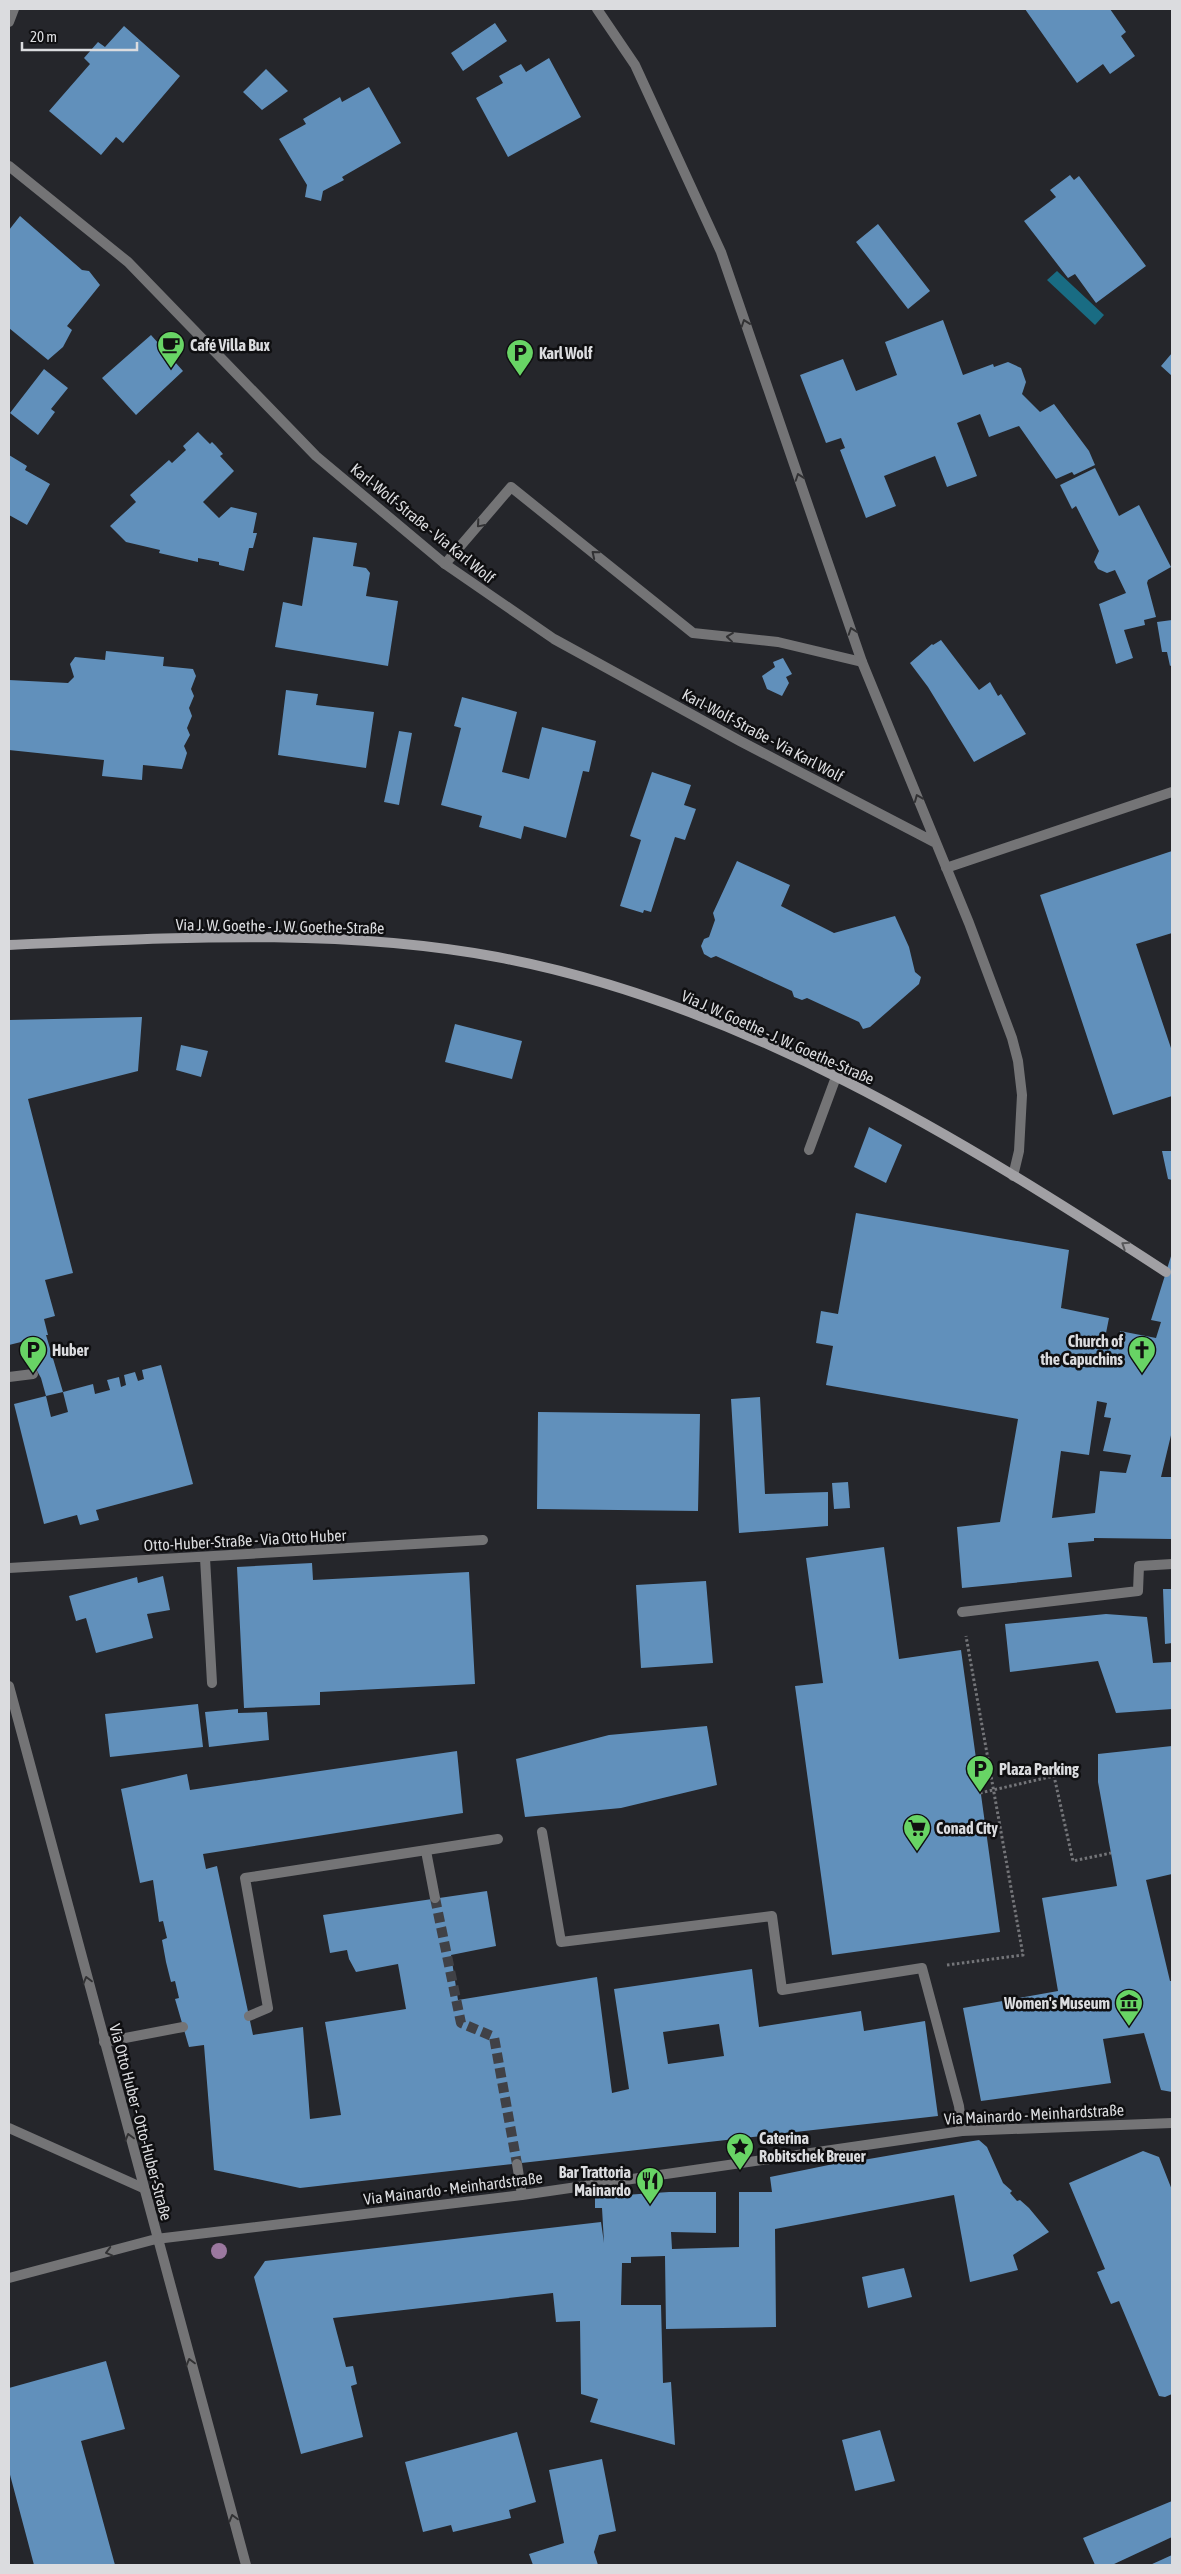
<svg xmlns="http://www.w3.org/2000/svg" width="1181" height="2574" font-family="'Asap Condensed',sans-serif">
	<rect width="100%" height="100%" fill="#25262b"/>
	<path fill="#196c83" d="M1057 271 1104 315 1095 325 1047 280Z"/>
	<path fill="#6190bb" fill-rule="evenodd" d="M1025 9H1110L1126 32 1121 36 1135 56 1110 74 1103 64 1077 83Z
		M495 23 507 41 463 71 451 53Z
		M124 26 180 76 123 143 116 137 101 155 49 111 90 64 84 58 98 42 105 47Z
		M549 58 581 117 508 157 476 98 503 83 499 76 521 64 526 72Z
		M266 69 288 91 262 110 243 92Z
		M369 87 401 143 342 177 344 180 323 191 321 201 305 197 307 185 279 139 306 124 303 119 340 97 342 102Z
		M1070 175 1074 180 1079 176 1146 266 1096 303 1075 274 1068 278 1024 221 1056 197 1050 190Z
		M20 216 82 270 89 271 100 285 67 326 72 330 63 347 48 360 9 328V230Z
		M878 224 930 291 908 309 856 242Z
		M943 320 963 375 993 364 994 367 1008 362 1021 368 1026 382 1022 394 1040 412 1054 404 1089 451 1095 465 1074 475 1072 472 1056 479 1019 426 989 437 980 414 957 423 977 476 947 487 935 456 884 476 896 506 866 518 840 450 845 448 841 438 826 443 800 375 843 359 856 391 897 375 885 342Z
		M151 335 183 371 136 415 102 378Z
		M1172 353V376L1161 366Z
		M44 369 68 388 51 409 55 412 38 435 10 413Z
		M198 432 210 444 212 442 216 446 223 454 220 456 234 471 203 502 219 518 231 507 257 513 253 533H257L253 548H249L244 571 219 565V562L198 558V562L159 553 160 550 126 542 110 526 136 502 130 495 169 460 172 463 186 450 183 446Z
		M9 455 27 466 25 470 50 484 27 525 9 515Z
		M1095 468 1119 516 1139 505 1171 567 1148 580 1147 583 1156 617 1144 620 1145 625 1124 630 1133 658 1116 664 1099 604 1126 593 1115 570 1107 573 1098 569 1094 562 1099 551 1076 506 1072 509 1060 485Z
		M313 537 357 543 353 566 366 568 370 573 366 596 398 601 388 666 275 647 283 602 302 606Z
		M1172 620V665L1170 666 1167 652H1162L1157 622Z
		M941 640 979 690 990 682 998 696 1001 694 1026 734 974 762 928 687 910 663 932 644 933 645Z
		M106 651 164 657 163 666 193 669 196 676 191 689 194 696 189 708 192 716 187 728 190 735 184 746 187 753 182 769 143 765 142 780 102 776 104 760 9 750V680L68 683 74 677 70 664 75 657 105 660Z
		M783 658 792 674 786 677 789 683 782 696 767 689 762 676 775 667 773 662Z
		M286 690 318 694 316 705 374 712 366 768 278 755Z
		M462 697 517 712 502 772 529 779 542 727 596 741 589 772 583 771 566 838 524 826 521 839 479 827 482 816 441 805 461 728 454 726Z
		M399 731 412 733 399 805 384 802Z
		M652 772 691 785 684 805 696 809 685 840 675 837 651 912 644 910 643 913 620 906 641 840 630 836Z
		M1172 851V933L1136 944 1172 1051V1096L1113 1115 1040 895Z
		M737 861 790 885 781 906 834 933 895 916 909 947 915 972 921 977 919 984 870 1027 863 1029 859 1022 807 998 802 1000 794 997 792 991 716 956 711 958 704 954 701 946 704 939 709 937 715 920 713 913Z
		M142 1017 138 1071 28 1099 73 1273 45 1280 55 1316 44 1319 48 1335H46L63 1392 46 1396 41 1378 21 1342 9 1345V1020Z
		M455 1024 522 1041 512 1079 445 1062Z
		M181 1045 208 1051 201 1077 176 1070Z
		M869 1127 902 1145 886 1183 854 1167Z
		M1162 1151H1172V1180L1168 1179Z
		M856 1213 1069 1250 1061 1308 1109 1318 1104 1343 1118 1345 1120 1331 1156 1338 1161 1322 1151 1320 1172 1253V1431L1161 1477H1172V1539L1094 1538V1541L1068 1543 1072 1577 962 1588 957 1527 1000 1522 1018 1419 826 1385 833 1346 816 1343 821 1311 838 1314ZM1097 1401 1107 1403 1104 1417 1111 1418 1103 1451 1131 1455 1126 1473 1100 1471 1095 1513 1052 1518 1061 1451 1089 1455Z
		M161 1365 193 1484 96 1510 99 1520 80 1525 77 1515 44 1524 14 1404 46 1396 51 1417 68 1412 63 1392 93 1384 95 1394 110 1390 107 1380 119 1377 121 1387 126 1385 124 1375 135 1372 138 1381 144 1379 142 1370Z
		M760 1397 765 1494 828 1492V1526L739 1533 731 1399Z
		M538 1412 700 1414 698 1511 537 1509Z
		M848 1482 850 1508 834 1509 832 1483Z
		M884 1547 899 1659 961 1650 1000 1932 832 1955 795 1686 823 1683 806 1558Z
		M312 1563 313 1580 469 1572 475 1684 320 1692V1705L244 1708 237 1567Z
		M163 1576 170 1610 147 1614 153 1638 96 1653 86 1618 76 1621 69 1596 137 1577 138 1583Z
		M706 1581 713 1663 641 1668 636 1585Z
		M1163 1589H1172V1643L1165 1644Z
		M1106 1614 1147 1617 1153 1663 1172 1662V1709L1116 1713 1098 1661 1010 1672 1005 1624Z
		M198 1704 203 1747 110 1757 105 1714Z
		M238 1709V1713L267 1712 269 1740 209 1747 205 1712Z
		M707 1726 717 1785 621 1808 525 1817 516 1759 609 1735Z
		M1172 1746V1874L1146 1880 1170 1981H1172V2092L1161 2090 1144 2033 1103 2039 1111 2083 981 2101 963 2008 1058 1991 1042 1898 1117 1886 1098 1782V1754Z
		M457 1751 463 1813 203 1854 206 1869 217 1866 253 2035 303 2027 310 2119 341 2115 325 2022 406 2009 398 1964 356 1972 349 1959 347 1950 330 1953 323 1915 487 1891 496 1946 451 1955 458 2000 597 1977 612 2093 629 2089 614 1989 752 1969 759 2027 861 2011 864 2031 925 2021 938 2116 300 2188 214 2170 204 2045 189 2047 175 1999 179 1998 175 1981 171 1982 166 1962 162 1940 167 1938 163 1921 159 1922 153 1880 140 1883 121 1789 187 1774 190 1790ZM719 2024 724 2056 668 2064 663 2032Z
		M979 2140 987 2147 1003 2183 1012 2191 1010 2193 1017 2201 1020 2200 1029 2208 1049 2232 1013 2255 1018 2270 970 2282 954 2195 775 2229 776 2327 666 2329 665 2256 631 2257V2263H622L621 2305H661L663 2383 671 2382 675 2445 590 2422 598 2399 581 2394 580 2321 556 2322 553 2293 333 2318 346 2367 353 2366 357 2384 351 2386 363 2437 301 2454 254 2277 265 2261 601 2222 604 2243 602 2208H595V2197L669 2192H716V2233L671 2232 672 2249 739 2247V2192H772L770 2177 863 2158V2160Z
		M1143 2151 1159 2157 1172 2190V2394L1165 2397 1159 2396 1119 2301 1111 2304 1097 2272 1105 2269 1069 2183Z
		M904 2268 912 2297 868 2308 862 2277Z
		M106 2361 125 2429 81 2441 115 2565H34L9 2471V2388Z
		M880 2430 895 2481 855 2491 842 2440Z
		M517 2432 536 2502 509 2510 511 2518 453 2532 451 2525 423 2532 405 2462Z
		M602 2459 616 2531 599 2535 594 2552 598 2565H533L529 2554 564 2543 549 2470Z
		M1172 2501V2537L1112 2565H1095L1083 2538Z
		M1172 2555V2565H1150Z"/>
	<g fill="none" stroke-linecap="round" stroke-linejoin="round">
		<path stroke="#404146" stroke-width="10" stroke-dasharray="10 5" stroke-linecap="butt" d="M435 1898 461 2023 494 2037 517 2164"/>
		<path stroke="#747579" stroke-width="3" stroke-dasharray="2.5 2.5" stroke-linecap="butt" d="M980 1793 1054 1776 1073 1861 1111 1853
			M947 1965 1023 1955 966 1636"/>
		<path stroke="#747476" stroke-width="10" d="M445 564 511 487 693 633 778 642 862 662
			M809 1150 836 1077
			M9 1377 33 1374
			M205 1558 212 1683
			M9 1568 483 1540
			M962 1612 1138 1591 1139 1566 1172 1564
			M542 1832 561 1942 772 1916 782 1990 922 1968 959 2106 962 2131
			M249 2016 268 2008 245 1878 498 1839
			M104 2042 183 2027"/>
		<path stroke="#747476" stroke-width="10" d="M426 1851 435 1898
			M9 2128 143 2188
			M517 2164 522 2195
			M156 2239 522 2195 962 2131 1172 2123"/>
		<path stroke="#747476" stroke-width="10" d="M597 9 635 65 721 252 862 662 969 923 1012 1038 1018 1061 1022 1095 1019 1151 1013 1176
			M9 22 14 9
			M9 166 128 262 316 456 445 564 554 639 740 741 936 843
			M946 868 1172 792
			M9 1686 246 2565
			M9 2278 156 2239"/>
		<path stroke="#a1a0a4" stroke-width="10" d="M9 945C171 938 336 927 497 957 742 1003 960 1138 1166 1272"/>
	</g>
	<circle fill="#9b789f" cx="219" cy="2251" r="8"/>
	<defs><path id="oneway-chevron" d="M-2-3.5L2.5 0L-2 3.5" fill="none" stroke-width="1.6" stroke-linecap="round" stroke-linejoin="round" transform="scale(1.25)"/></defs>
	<g stroke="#323234">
		<use href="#oneway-chevron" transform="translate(745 323) rotate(-109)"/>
		<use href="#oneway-chevron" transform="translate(799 477) rotate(-109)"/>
		<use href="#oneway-chevron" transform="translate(480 524) rotate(131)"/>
		<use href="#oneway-chevron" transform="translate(595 554) rotate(-141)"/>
		<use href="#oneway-chevron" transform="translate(852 631) rotate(-109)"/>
		<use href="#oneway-chevron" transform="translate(730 637) rotate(-174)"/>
		<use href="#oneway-chevron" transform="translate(918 798) rotate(-112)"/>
		<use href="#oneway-chevron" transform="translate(87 1980) rotate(-105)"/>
		<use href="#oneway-chevron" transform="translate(129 2137) rotate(-105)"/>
		<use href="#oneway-chevron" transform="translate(109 2252) rotate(165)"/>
		<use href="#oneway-chevron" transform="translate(190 2362) rotate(-105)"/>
		<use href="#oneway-chevron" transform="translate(233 2518) rotate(-105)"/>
	</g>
	<use stroke="#58585a" href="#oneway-chevron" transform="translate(1125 1245) rotate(-147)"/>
	<defs>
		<symbol id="cafe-pin" viewBox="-11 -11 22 30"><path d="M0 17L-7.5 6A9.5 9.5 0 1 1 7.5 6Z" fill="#68d465" stroke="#0f0f11"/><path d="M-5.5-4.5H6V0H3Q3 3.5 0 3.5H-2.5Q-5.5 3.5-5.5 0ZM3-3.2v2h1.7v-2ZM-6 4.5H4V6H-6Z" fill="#111"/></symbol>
		<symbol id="parking-pin" viewBox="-11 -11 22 30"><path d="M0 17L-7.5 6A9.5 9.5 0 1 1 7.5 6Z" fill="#68d465" stroke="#0f0f11"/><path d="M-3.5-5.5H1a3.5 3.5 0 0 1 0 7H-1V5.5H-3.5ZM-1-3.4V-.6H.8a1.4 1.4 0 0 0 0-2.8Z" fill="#111"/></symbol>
		<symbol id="church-pin" viewBox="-11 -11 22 30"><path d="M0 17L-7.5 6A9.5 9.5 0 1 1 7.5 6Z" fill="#68d465" stroke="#0f0f11"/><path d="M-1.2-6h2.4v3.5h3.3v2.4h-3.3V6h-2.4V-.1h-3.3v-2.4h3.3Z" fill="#111"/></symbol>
		<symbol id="supermarket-pin" viewBox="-11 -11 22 30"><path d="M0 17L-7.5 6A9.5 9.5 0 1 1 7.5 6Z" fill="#68d465" stroke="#0f0f11"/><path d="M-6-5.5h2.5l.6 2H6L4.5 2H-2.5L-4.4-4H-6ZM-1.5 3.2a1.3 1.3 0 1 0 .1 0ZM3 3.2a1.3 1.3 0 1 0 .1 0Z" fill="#111"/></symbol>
		<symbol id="museum-pin" viewBox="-11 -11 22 30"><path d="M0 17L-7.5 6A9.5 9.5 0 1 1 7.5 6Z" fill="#68d465" stroke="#0f0f11"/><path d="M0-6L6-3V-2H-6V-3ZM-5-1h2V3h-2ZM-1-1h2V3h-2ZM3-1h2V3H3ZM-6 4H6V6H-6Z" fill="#111"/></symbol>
		<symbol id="sight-pin" viewBox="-11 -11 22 30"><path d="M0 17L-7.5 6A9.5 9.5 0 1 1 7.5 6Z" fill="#68d465" stroke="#0f0f11"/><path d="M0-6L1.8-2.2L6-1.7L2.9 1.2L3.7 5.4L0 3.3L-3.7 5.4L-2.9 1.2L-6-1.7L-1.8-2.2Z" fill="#111"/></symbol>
		<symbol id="restaurant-pin" viewBox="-11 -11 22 30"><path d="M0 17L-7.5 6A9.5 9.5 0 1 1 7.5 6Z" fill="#68d465" stroke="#0f0f11"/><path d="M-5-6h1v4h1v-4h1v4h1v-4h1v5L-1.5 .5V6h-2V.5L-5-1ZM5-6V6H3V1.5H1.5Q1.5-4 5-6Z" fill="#111"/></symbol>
	</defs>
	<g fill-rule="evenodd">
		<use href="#cafe-pin" x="155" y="329" width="32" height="43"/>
		<use href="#parking-pin" x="504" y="337" width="32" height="43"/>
		<use href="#parking-pin" x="17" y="1334" width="32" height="43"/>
		<use href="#church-pin" x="1126" y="1334" width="32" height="43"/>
		<use href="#parking-pin" x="964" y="1753" width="32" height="43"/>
		<use href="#supermarket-pin" x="901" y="1812" width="32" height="43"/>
		<use href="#museum-pin" x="1113" y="1987" width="32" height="43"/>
		<use href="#sight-pin" x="724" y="2131" width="32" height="43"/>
		<use href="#restaurant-pin" x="634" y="2165" width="32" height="43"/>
	</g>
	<g text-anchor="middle" stroke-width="5" stroke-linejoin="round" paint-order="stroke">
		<g font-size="16" font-weight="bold" fill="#dbdcdf" stroke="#0f0f11" text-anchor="start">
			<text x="190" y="351">Café Villa Bux</text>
			<text x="539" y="359">Karl Wolf</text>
			<text x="1123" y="1347" text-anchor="end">Church of<tspan x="1123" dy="18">the Capuchins</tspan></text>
			<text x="52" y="1356">Huber</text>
			<text x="999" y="1775">Plaza Parking</text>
			<text x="936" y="1834">Conad City</text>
			<text x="1110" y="2009" text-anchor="end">Women's Museum</text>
			<text x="759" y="2144">Caterina<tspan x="759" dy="18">Robitschek Breuer</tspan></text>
			<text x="631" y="2178" text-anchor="end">Bar Trattoria<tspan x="631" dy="18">Mainardo</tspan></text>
		</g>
		<g font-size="16" fill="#dbdcdf" stroke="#0f0f11">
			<text transform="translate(423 523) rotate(39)" y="6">Karl-Wolf-Straße - Via Karl Wolf</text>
			<text transform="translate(763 735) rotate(28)" y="6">Karl-Wolf-Straße - Via Karl Wolf</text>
			<text transform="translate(280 926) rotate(1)" y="6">Via J. W. Goethe - J. W. Goethe-Straße</text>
			<text transform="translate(778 1037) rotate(24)" y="6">Via J. W. Goethe - J. W. Goethe-Straße</text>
			<text transform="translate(245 1540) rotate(-3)" y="6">Otto-Huber-Straße - Via Otto Huber</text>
			<text transform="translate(1034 2114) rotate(-3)" y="6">Via Mainardo - Meinhardstraße</text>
			<text transform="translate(141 2122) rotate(75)" y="6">Via Otto Huber - Otto-Huber-Straße</text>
			<text transform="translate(453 2188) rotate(-7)" y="6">Via Mainardo - Meinhardstraße</text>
		</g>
	</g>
	<rect width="1181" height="2574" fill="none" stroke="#dbdcdf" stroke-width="20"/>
	<path d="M22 42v8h115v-8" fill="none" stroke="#dbdcdf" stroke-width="2.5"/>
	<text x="30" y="42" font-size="15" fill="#dbdcdf" stroke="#0f0f11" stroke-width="4" paint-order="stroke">20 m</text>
</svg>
